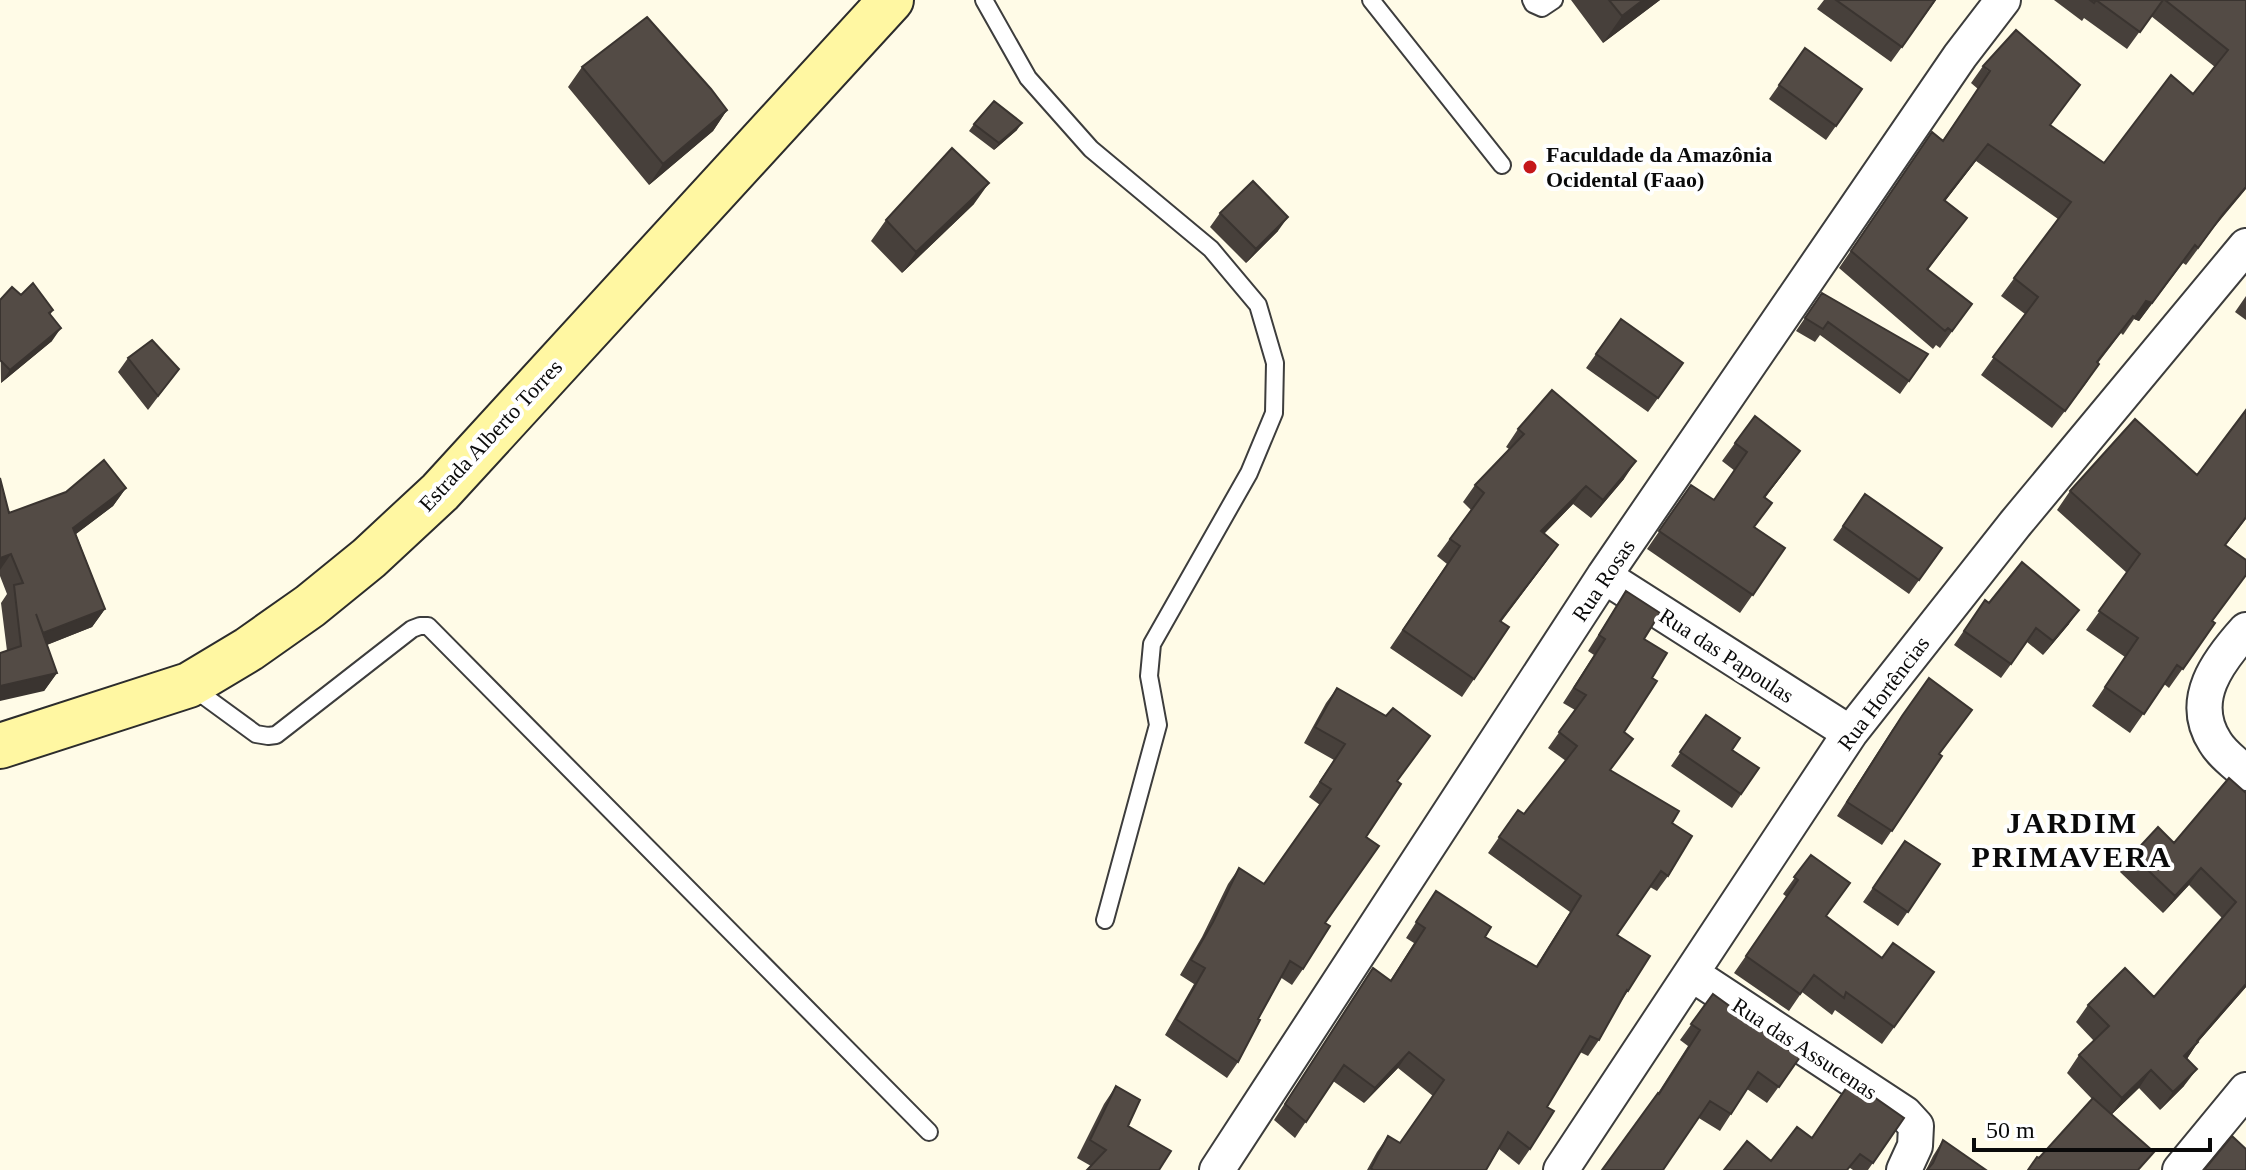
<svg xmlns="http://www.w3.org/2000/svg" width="2246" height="1170" font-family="'Times New Roman',serif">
	<rect width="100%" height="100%" fill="#fffbe7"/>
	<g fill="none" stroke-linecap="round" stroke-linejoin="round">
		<defs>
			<path id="lane" d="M984 0 1028 78 1091 149 1211 249 1258 305 1275 363 1274 413 1249 473 1152 644 1149 676 1158 725 1105 920
				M1371 0 1502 165
				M1531 0 1533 4 1542 8 1554 0
				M193 688 256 734 268 736 276 735 412 629 420 626H428L929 1132"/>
			<path id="street" d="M1604 576 1850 733
				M2246 630C2218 661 2188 700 2215 742 2222 754 2236 764 2246 773
				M1692 974 1905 1114 1916 1126 1915 1146 1904 1170
				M1217 1170 1604 576 1960 56 2003 0
				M1561 1170 1850 733 2015 524 2246 246
				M2180 1170 2246 1090"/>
			<path id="secondary" d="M0 746 189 685 249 649 310 606 369 558 440 492 891 0"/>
		</defs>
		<use href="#lane" stroke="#3d3d3d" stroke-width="20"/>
		<use href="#street" stroke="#3d3d3d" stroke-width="38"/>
		<use href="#secondary" stroke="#2c2c2c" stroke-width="48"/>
		<use href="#lane" stroke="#fff" stroke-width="16"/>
		<use href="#street" stroke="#fff" stroke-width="34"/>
		<use href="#secondary" stroke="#fff7a2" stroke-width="44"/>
	</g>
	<path fill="#47403b" d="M1571 0H1660L1603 43Z
		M1824 0H1936L1891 62 1817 9Z
		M2054 0H2246L2211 231 2186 265 2183 263 2139 321 2134 319 2123 335 2121 333 2098 363 2087 382 2052 428 1981 375 2025 314 2001 296 2058 219 1976 161 1945 201 1967 218 1928 270 1972 304 1940 348 1936 345 1933 349 1839 268 1932 132 1943 140 1978 89 1971 83 1983 66 2050 126 2104 163 2193 94 2215 67 2151 16 2127 49 2084 18 2082 21Z
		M1805 48 1862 89 1826 140 1769 99Z
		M582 67 727 110 713 131 649 185 568 87Z
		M974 124 1017 130 994 150 969 131Z
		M974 204 902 273 871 241 886 220Z
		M1220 213 1278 231 1246 263 1210 227Z
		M1822 293 1928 354 1900 394 1820 335 1815 342 1796 331Z
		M21 295 53 310 50 315 52 341 1 383 0 300Z
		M2246 296V320L2235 312Z
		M1621 319 1683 363 1648 412 1586 368Z
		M128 358 179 369 148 410 118 372Z
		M2246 410V519L2226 545 2213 621 2215 623 2169 688 2164 684 2130 733 2092 706 2125 657 2086 630 2127 573 2057 510 2070 491 2197 475Z
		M1518 429 1624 479 1591 518 1573 504 1544 534 1546 562 1501 622 1509 627 1462 697 1390 648 1447 564 1437 556 1471 510 1463 502 1475 485 1509 449 1506 447Z
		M1735 443 1800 451 1765 498 1754 528 1785 548 1740 613 1647 549 1691 485 1714 500 1735 471 1722 461Z
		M0 478 9 513 126 488 113 506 76 534 105 609 92 627 47 645 57 673 44 691 7 651 1 603 7 594 0 576Z
		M1865 494 1942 548 1909 594 1833 540Z
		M1626 591 1644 639 1652 678 1624 732 1611 770 1672 823 1668 876 1657 891 1650 887 1617 935 1628 991 1617 1007 1599 1040 1588 1056 1580 1052 1547 1107 1530 1149 1519 1165 1499 1149 1486 1170H1367L1377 1152 1388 1136 1400 1143 1433 1096 1398 1068 1364 1103 1333 1081 1295 1138 1274 1120 1373 968 1390 981 1414 943 1406 938 1436 891 1485 937 1536 966 1570 912 1488 853 1518 810 1524 814 1566 761 1548 748 1575 710 1563 703 1594 655 1588 651Z
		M1985 600 1989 603 2069 624 2043 655 2027 642 2001 678 1954 645Z
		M1929 678 1940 754 1942 756 1882 845 1837 816 1892 730Z
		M1337 688 1397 781 1366 837 1303 969 1292 985 1280 977 1258 1019 1238 1062 1227 1078 1165 1035 1194 984 1180 975 1202 937 1228 884 1239 868 1264 884 1320 805 1309 797 1334 760 1304 743 1326 703Z
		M1706 715 1732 750 1759 768 1732 808 1671 766Z
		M2246 793V987L2198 1042 2187 1059 2184 1086 2160 1110 2139 1088 2112 1114 2039 1158 2092 1099 2067 1073 2079 1055 2094 1041 2076 1022 2088 1005 2154 997 2222 918 2189 885 2163 913 2120 872 2132 855 2174 843Z
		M1905 841 1940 864 1898 926 1863 902Z
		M1811 855 1826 916 1882 958 1934 972 1882 1044 1835 1010 1832 1015 1802 992 1789 1011 1734 973 1787 897 1783 894Z
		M1713 994 1800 1057 1767 1103 1747 1089 1720 1131 1658 1093 1688 1046 1680 1040Z
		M1116 1086 1128 1126 1091 1166 1077 1158 1104 1104Z
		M1869 1098 1904 1118 1868 1170H1853L1850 1168 1771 1161 1812 1138Z
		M1943 1140 1986 1170H1926L1933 1156Z"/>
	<path fill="#3a3430" d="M1643 0H1660L1603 43 1622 16Z
		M727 110 713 131 649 185 663 164Z
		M1022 123 1017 130 994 150 999 143Z
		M1988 144 1976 161 1932 218 1944 200Z
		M989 183 974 204 902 273 916 252Z
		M2246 187V189L2211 231 2186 265 2223 214Z
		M1288 217 1278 231 1246 263 1256 249Z
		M2195 245 2139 321 2134 319 2123 335 2146 301Z
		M61 328 52 341 1 383 10 370Z
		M1800 451 1787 469 1751 515 1764 497Z
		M1636 461 1624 479 1591 518 1603 500Z
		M1586 486 1573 504 1529 549 1541 531Z
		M126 488 113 506 60 546 73 528Z
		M1558 545 1546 562 1487 639 1500 621Z
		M11 554 0 570V558Z
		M105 609 92 627 31 651 43 633Z
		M2079 610 2069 624 2043 655 2053 641Z
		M57 673 44 691 0 701V686Z
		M2201 868 2189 885 2163 913 2175 896Z
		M2246 984V987L2198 1042 2186 1060 2184 1056Z
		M1409 1052 1398 1068 1364 1103 1375 1088Z
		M2197 1069 2184 1086 2160 1110 2173 1092Z
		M2151 1070 2139 1088 2110 1116 2122 1098Z"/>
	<path fill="#534b45" stroke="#3a3430" stroke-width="2" d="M1609 0H1643L1622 16Z
		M1836 0H1935L1902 47Z
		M2090 0H2163L2140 32 2096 0 2094 3Z
		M2165 0H2246V187L2223 214 2198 248 2195 245 2152 303 2146 301 2135 317 2133 316 2097 362 2099 364 2065 411 1993 357 2038 297 2014 278 2071 202 1988 144 1944 200 1967 218 1927 269 1972 304 1952 331 1948 328 1945 331 1851 251 1932 132 1943 141 1990 71 1983 66 2016 30 2080 85 2050 125 2104 163 2171 75 2193 94 2228 50Z
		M647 17 711 89 727 110 663 164 582 67Z
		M1805 48 1862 89 1836 126 1779 85Z
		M994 101 1022 123 999 143 974 124Z
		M952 148 989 183 916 252 886 220Z
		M1253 181 1288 217 1256 249 1220 213Z
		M33 283 53 310 49 313 61 328 10 370 0 360V300L12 287 21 295Z
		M1822 293 1928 354 1909 381 1828 322 1823 329 1805 318Z
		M1621 319 1683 363 1658 398 1596 354Z
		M152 340 179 369 158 396 128 358Z
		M1552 390 1636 461 1603 500 1586 486 1541 531 1558 545 1500 621 1509 627 1474 679 1403 630 1460 546 1450 539 1484 493 1475 485 1524 434 1518 429Z
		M2246 410V517L2225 545 2246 560V575L2212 621 2215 623 2183 669 2177 665 2144 714 2105 687 2138 638 2099 611 2140 554 2070 491 2135 419 2197 475Z
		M1755 416 1800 451 1764 497 1772 503 1754 527 1785 548 1753 595 1659 531 1691 485 1714 500 1747 452 1735 443Z
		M104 460 126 488 73 528 105 609 43 633 36 614 57 673 0 686V653L21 646 14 585 23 583 11 554 0 558V478L9 513 66 492Z
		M1865 494 1942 548 1919 580 1843 526Z
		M2022 562 2079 610 2053 641 2036 628 2011 664 1964 631 1985 600 1989 603Z
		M1626 591 1660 613 1644 639 1667 653 1652 678 1657 681 1624 732 1633 739 1610 770 1679 811 1672 823 1692 836 1668 876 1661 871 1617 935 1650 956 1628 991 1627 990 1599 1040 1590 1036 1547 1107 1554 1111 1530 1149 1508 1132 1486 1170H1373L1371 1168 1388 1136 1400 1143 1444 1080 1409 1052 1375 1088 1344 1065 1306 1122 1285 1104 1373 968 1391 981 1425 928 1416 922 1436 891 1491 927 1485 937 1537 967 1581 896 1499 837 1518 810 1524 814 1577 746 1559 732 1586 695 1574 688 1605 639 1599 635Z
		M1929 678 1972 710 1939 754 1942 756 1892 831 1847 802 1902 716Z
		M1337 688 1386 716 1393 708 1430 736 1397 781 1401 784 1366 837 1379 846 1325 923 1330 926 1303 969 1290 961 1258 1019 1260 1020 1238 1062 1176 1019 1205 968 1191 960 1213 922 1239 868 1264 884 1331 789 1320 782 1345 744 1315 727Z
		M1706 715 1740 738 1732 750 1759 768 1741 794 1680 752Z
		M2229 778 2246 793V984L2197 1041 2198 1042 2184 1056 2197 1069 2173 1092 2151 1070 2122 1098 2079 1055 2109 1026 2088 1005 2125 968 2154 997 2236 902 2201 868 2175 896 2132 855 2158 827 2174 843Z
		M1905 841 1940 864 1908 912 1873 888Z
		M1811 855 1850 883 1826 916 1882 958 1893 943 1934 972 1894 1027 1846 992 1844 998 1814 975 1800 994 1746 956 1798 880 1794 877Z
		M1713 994 1800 1057 1779 1087 1758 1072 1731 1114 1710 1101 1663 1170H1602L1658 1093 1659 1094 1700 1030 1691 1024Z
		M1849 1084 1869 1098 1871 1095 1904 1118 1873 1163 1860 1154 1847 1170H1724L1747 1141 1771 1161 1797 1127 1812 1138Z
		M1116 1086 1140 1100 1128 1126 1171 1151 1159 1170H1087L1106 1150 1090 1140Z
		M2093 1098 2154 1152 2138 1170H2028L2037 1157 2039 1158Z
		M2232 1136 2246 1149V1170H2204Z
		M1943 1140 1986 1170H1927L1933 1163Z"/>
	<circle fill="#c5171a" stroke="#fff" stroke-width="3" cx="1530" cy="167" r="8"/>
	<g text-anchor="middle" stroke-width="8" stroke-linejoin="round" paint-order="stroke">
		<g font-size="22" font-weight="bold" fill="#0a0a0a" stroke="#fff" text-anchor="start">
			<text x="1546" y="162">Faculdade da Amazônia<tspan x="1546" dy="25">Ocidental (Faao)</tspan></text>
		</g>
		<g font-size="22" fill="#0a0a0a" stroke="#fff">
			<text transform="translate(490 435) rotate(-47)" y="8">Estrada Alberto Torres</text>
			<text transform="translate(1603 580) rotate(-56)" y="8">Rua Rosas</text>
			<text transform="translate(1727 655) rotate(33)" y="8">Rua das Papoulas</text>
			<text transform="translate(1883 693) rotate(-53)" y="8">Rua Hortências</text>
			<text transform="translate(1805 1048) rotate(33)" y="8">Rua das Assucenas</text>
		</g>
		<g font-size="30" font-weight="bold" letter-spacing="2" fill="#0a0a0a" stroke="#fff">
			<text x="2072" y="833">JARDIM<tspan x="2072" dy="34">PRIMAVERA</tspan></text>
		</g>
	</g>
	<path d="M1974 1138v12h236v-12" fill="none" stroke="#0a0a0a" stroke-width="4"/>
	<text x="1986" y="1138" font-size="24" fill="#0a0a0a" stroke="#ffffff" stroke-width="6" paint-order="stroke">50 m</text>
</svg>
